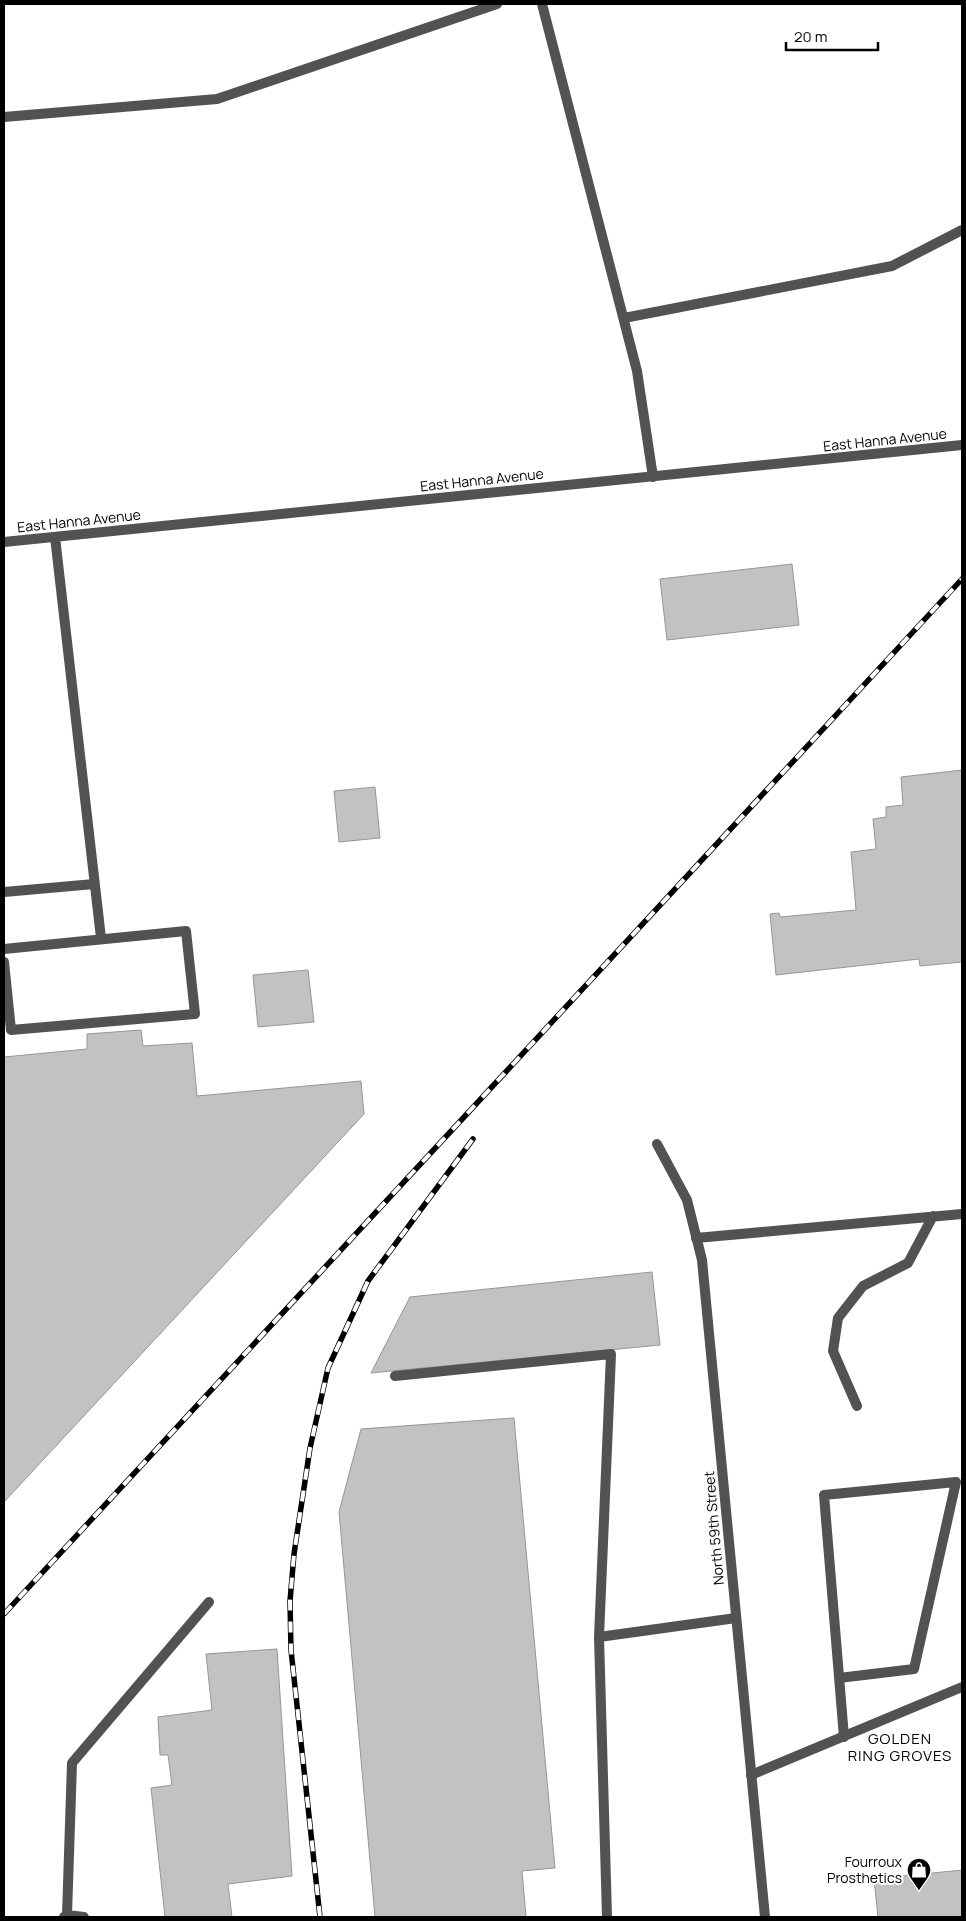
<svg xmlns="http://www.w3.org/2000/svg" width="966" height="1921" font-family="Manrope,sans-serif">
	<rect width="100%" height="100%" fill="#fff"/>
	<path fill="#c2c2c2" stroke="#969696" d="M792 564 799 625 667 640 660 579Z
		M962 770V962L920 966 919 959 776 975 770 914 779 913 780 917 856 910 851 852 876 849 873 819 886 817V807L903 805 901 777Z
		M375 787 380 838 339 842 334 791Z
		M308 970 314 1022 258 1027 253 975Z
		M141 1030 143 1046 192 1043 197 1096 361 1081 364 1114 4 1502V1057L87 1049V1034Z
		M652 1272 660 1345 371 1373 410 1297Z
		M514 1418 555 1868 522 1871 526 1917H375L339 1512 361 1429Z
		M277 1649 292 1876 228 1884 232 1917H165L151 1788 172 1785 168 1755H160L158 1717 212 1710 206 1654Z
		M962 1870V1917H878L874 1879Z"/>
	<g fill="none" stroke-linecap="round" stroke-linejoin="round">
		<path stroke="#525252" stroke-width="10" d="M542 4 637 371 653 477
			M4 117 217 99 497 4
			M624 318 892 266 962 230
			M55 537 101 938
			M4 892 94 884
			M4 949 186 931 195 1014 11 1030 4 962
			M696 1238 962 1214
			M395 1376 611 1354 599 1637 607 1917
			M857 1406 833 1351 838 1318 863 1286 908 1263 933 1216
			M599 1637 736 1618
			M839 1678 914 1669 956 1482 824 1495 844 1737
			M751 1775 962 1687
			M67 1915 84 1917
			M64 1917 67 1915 72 1763 209 1602"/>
		<path stroke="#525252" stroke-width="10" d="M657 1144 687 1200 702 1260 765 1917"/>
		<path stroke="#525252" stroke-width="10" d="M4 542 962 445"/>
		<defs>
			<path id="rail" d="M4 1614 962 579
				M320 1917 291 1650 290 1601 294 1554 310 1448 328 1368 368 1281 473 1139"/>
		</defs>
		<use href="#rail" stroke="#000" stroke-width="5.5"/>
		<use href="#rail" stroke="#fff" stroke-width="4" stroke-dasharray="11" stroke-linecap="butt"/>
	</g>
	<defs>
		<symbol id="shop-pin" viewBox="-11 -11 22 30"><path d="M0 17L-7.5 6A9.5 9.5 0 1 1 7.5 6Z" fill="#000" stroke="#fff"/><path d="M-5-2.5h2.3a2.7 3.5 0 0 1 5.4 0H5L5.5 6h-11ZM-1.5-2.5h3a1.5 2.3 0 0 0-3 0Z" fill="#fff"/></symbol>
	</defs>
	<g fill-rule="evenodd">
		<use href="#shop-pin" x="905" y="1856" width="28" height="38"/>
	</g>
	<g text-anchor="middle" stroke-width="4" stroke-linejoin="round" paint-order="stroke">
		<g font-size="14" fill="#000" stroke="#fff">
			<text transform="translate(885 440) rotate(-6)" y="5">East Hanna Avenue</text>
			<text transform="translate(482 480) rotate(-6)" y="5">East Hanna Avenue</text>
			<text transform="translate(79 521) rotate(-6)" y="5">East Hanna Avenue</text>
			<text transform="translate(714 1528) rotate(-95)" y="5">North 59th Street</text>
		</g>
		<g font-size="14" fill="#000" stroke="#fff" text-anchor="end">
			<text x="902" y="1867">Fourroux<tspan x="902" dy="16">Prosthetics</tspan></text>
		</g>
		<g font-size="15" letter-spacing="1" fill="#000" stroke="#fff">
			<text x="900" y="1744">GOLDEN<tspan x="900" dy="17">RING GROVES</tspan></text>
		</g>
	</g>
	<rect width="966" height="1921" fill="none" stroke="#000000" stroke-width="10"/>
	<path d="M786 42v8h92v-8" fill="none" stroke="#000000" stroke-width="2.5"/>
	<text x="794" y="42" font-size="15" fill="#000000" stroke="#ffffff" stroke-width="4" paint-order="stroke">20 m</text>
</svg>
